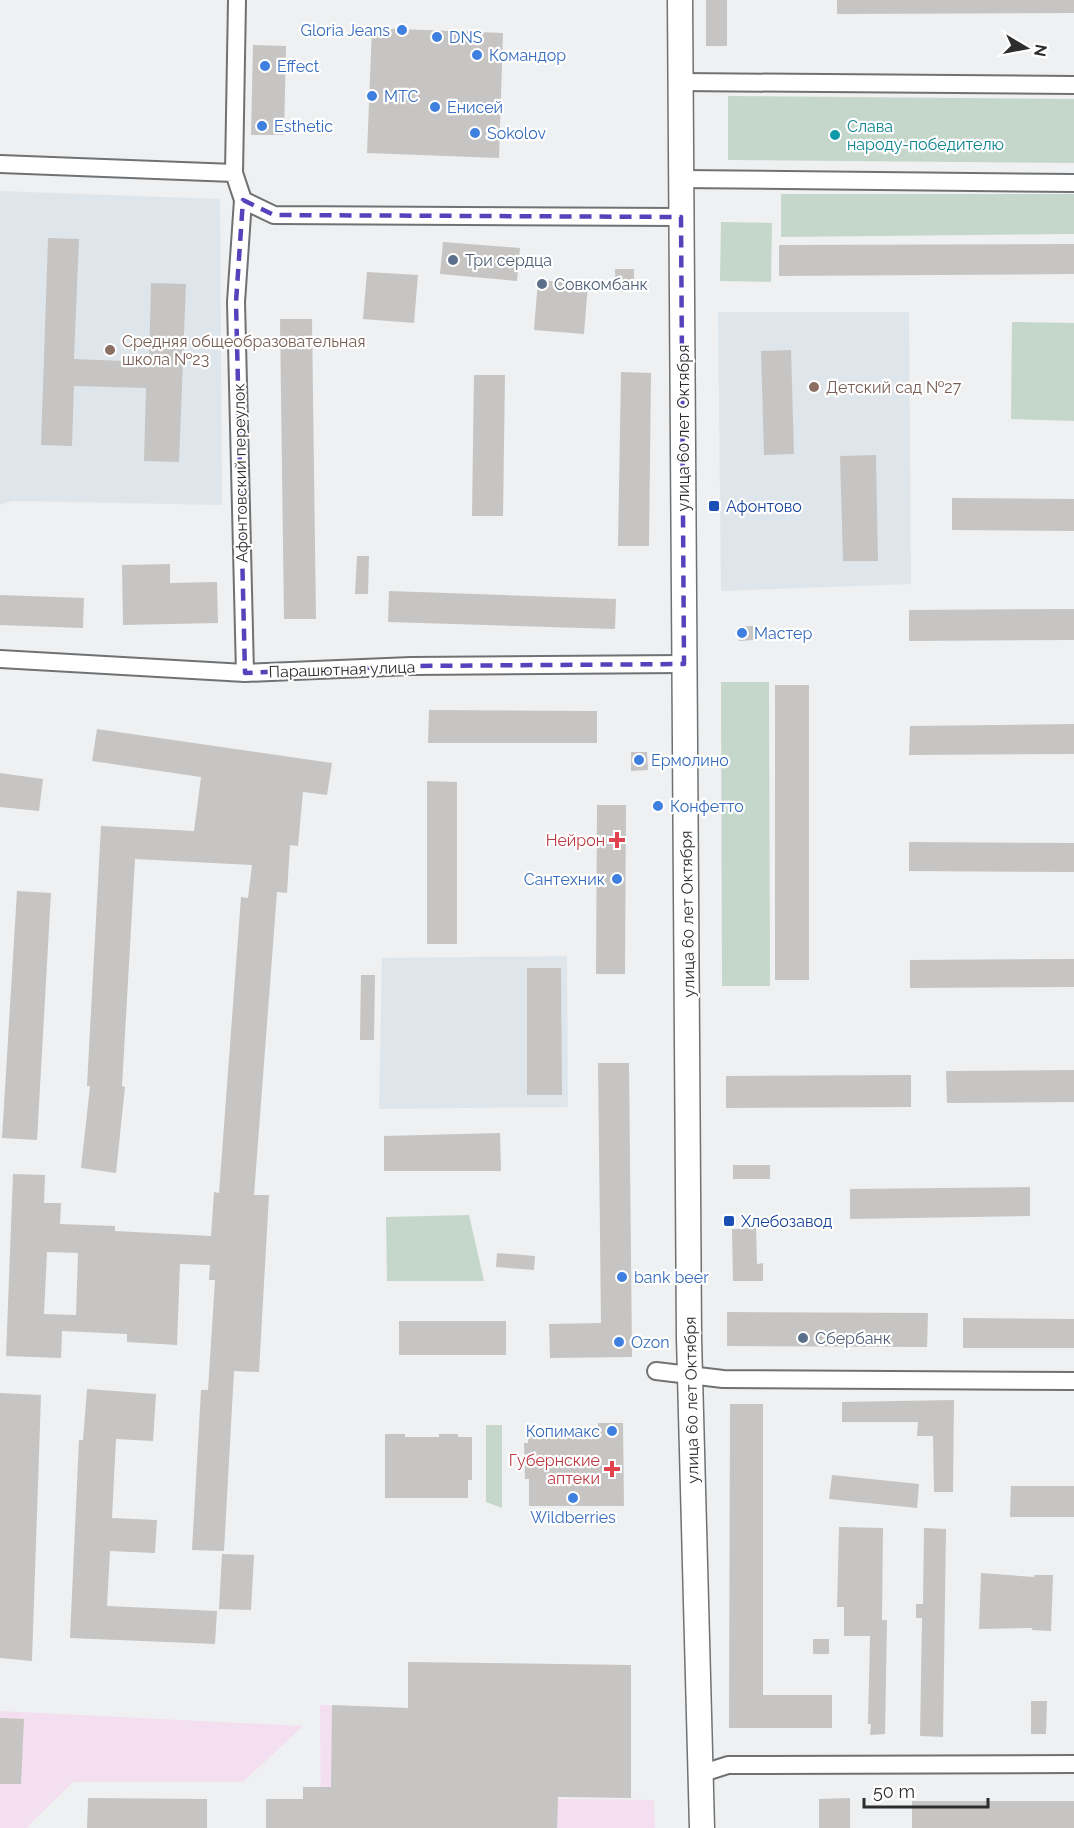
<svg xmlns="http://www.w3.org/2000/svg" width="1074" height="1828" font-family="Raleway,sans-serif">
	<rect width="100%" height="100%" fill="#eff0f1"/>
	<path fill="#f3dfef" d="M320 1705 408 1708 407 1797 654 1800 655 1828H321Z
		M0 1711 303 1726 243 1782H73L26 1828H0Z"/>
	<path fill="#dee6ec" d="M0 191 220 199 222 505 12 501 0 505Z
		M718 312H909L911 584 721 591Z
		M567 956 568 1107 379 1109 382 958Z"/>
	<path fill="#c5d7ca" d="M728 96 1074 99V163L728 160Z
		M781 194H1074V234L781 237Z
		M721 222 772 223 771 282 720 281Z
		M1012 322 1074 323V421L1011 419Z
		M721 682H769L770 986H722Z
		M469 1215 484 1281H387L386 1217Z
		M486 1425H502V1508L486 1502Z"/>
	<path fill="#c6c5c4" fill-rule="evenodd" d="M706 0H727V46H706Z
		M837 0H1074V13L837 14Z
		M372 28 503 33 499 158 367 153Z
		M253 45 286 46 284 135H251Z
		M48 238 79 239 74 359 149 362 151 283 186 284 179 462 144 461 146 388 74 386 72 446 41 445Z
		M443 242 520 248 517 281 440 274Z
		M1074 244V274L779 276V245Z
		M615 269H634V291L616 292Z
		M367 272 418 275 414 323 363 319Z
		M538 280 588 284 584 334 534 330Z
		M280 319H312L316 619H284Z
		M791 350 794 454 764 455 761 351Z
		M621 372 651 373 649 546H618Z
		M474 375H505L503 516H472Z
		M876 455 878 561H843L840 456Z
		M952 498 1074 499V531L952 530Z
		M357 556H369L368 594H355Z
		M170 564V583L217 582 218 623 123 625 122 565Z
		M389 591 616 599 615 629 388 622Z
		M0 595 84 598 83 628 0 625Z
		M1074 609V640L909 641V610Z
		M753 626 754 640 739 641 738 627Z
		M775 685H809V980H775Z
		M429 710 597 711V743H428Z
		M1074 724V754L909 755 910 726Z
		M97 729 332 763 327 795 303 792 298 846 290 845 287 893 277 892 254 1195H269L259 1372 234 1371 224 1551 192 1550 201 1390H208L215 1280H209L210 1265 180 1264 177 1345 127 1342V1334L62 1331 61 1358 6 1356 13 1174 45 1175 44 1203H61L60 1224 115 1226V1231L211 1236 214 1192 219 1193 241 897 248 898 252 865 135 859 122 1086 125 1087 116 1173 81 1168 90 1086H87L101 826 194 831 201 777 92 761ZM47 1252 78 1253 76 1315 44 1314Z
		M631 752H647L648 770 631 771Z
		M0 773 43 779 39 811 0 807Z
		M427 781 457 782V944H427Z
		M597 805H626L625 974H596Z
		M909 842 1074 843V872L909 871Z
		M17 891 51 893 37 1140 2 1138Z
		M1074 959V987L910 988V960Z
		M527 968H561L562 1095H527Z
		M361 975H375L374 1040H360Z
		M598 1063H629L632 1357 550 1358 549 1324 601 1323Z
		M1074 1070V1102L947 1103 946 1071Z
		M911 1075V1107L726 1108V1076Z
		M500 1133 501 1171H384V1136Z
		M733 1165H770V1179H733Z
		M1030 1187V1216L850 1219V1189Z
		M756 1228 757 1264 763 1263V1281H733L732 1229Z
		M497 1253 535 1256 534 1270 496 1267Z
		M727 1312 928 1313 927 1347 727 1346Z
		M963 1318 1074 1319V1348H963Z
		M399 1321H506V1355H399Z
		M87 1389 156 1394 153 1441 116 1439 112 1518 157 1520 155 1553 110 1551 107 1606 217 1611 215 1644 70 1638 79 1440H83Z
		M0 1393 41 1395 32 1661 0 1658Z
		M954 1400 953 1492H934L933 1436H917L918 1422H842V1402Z
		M730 1404H763V1695H832V1728H729Z
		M598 1423H623L624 1506H529V1479H525L524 1443H528V1433L549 1432V1436H582V1432H598Z
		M385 1434H405V1437H439V1434H458V1437H472V1480H468V1498H385Z
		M832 1475 919 1484 917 1508 829 1499Z
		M1011 1486H1074V1517H1010Z
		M839 1527 883 1528 882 1620H887L885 1734 870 1735 871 1724H868L870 1636H844V1607H837Z
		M924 1528 946 1529 943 1737 920 1736 922 1618H916V1604H923Z
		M222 1554 254 1555 251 1610 219 1609Z
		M981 1573 1034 1577V1575H1053L1051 1631 1032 1630V1628L979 1629Z
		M813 1639H829V1654H813Z
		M408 1662 631 1665V1798L558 1797 557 1828H266V1799H303V1787H331L332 1705 408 1708Z
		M1031 1701H1047L1046 1734H1031Z
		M0 1718 24 1719 21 1784H0Z
		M88 1798 207 1799V1828H87Z
		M850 1798V1828H819V1799Z
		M912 1801H1074V1828H912Z"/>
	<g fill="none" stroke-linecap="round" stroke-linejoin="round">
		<defs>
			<path id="minor" d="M237 0 234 173 243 200 274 215 681 217
				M681 82 1074 85
				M0 164 234 173
				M680 179 1074 183
				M240 191 243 200 236 302 245 673
				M0 659 245 673 411 666 684 664
				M656 1371 723 1379 1074 1381
				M700 1774 728 1765 1074 1764"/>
			<path id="secondary" d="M680 0 689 1338 702 1828"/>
		</defs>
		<use href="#minor" stroke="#707172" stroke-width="20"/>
		<use href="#secondary" stroke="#707172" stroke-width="27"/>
		<use href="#minor" stroke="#fff" stroke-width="16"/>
		<use href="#secondary" stroke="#fff" stroke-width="24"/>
	</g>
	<path fill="none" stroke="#5543bb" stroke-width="4.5" stroke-dasharray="12 8" stroke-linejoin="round" d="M243 200 274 215 681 217 684 664 411 666 245 673 236 302Z"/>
	<g fill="#3f7fe0" stroke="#fff" stroke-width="2">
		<circle cx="402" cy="30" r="6"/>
		<circle cx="437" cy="37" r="6"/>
		<circle cx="477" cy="55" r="6"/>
		<circle cx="265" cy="66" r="6"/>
		<circle cx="372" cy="96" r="6"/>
		<circle cx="435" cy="107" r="6"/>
		<circle cx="262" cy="126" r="6"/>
		<circle cx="475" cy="133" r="6"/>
		<circle cx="742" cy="633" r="6"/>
		<circle cx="639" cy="760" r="6"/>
		<circle cx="658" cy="806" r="6"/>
		<circle cx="617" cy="879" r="6"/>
		<circle cx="622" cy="1277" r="6"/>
		<circle cx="619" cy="1342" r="6"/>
		<circle cx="612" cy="1431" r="6"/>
		<circle cx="573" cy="1498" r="6"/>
	</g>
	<circle fill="#0f9aa8" stroke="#fff" stroke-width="2" cx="835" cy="135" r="6"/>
	<g fill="#5c6f8a" stroke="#fff" stroke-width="2">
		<circle cx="453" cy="260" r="6"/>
		<circle cx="542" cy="284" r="6"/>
		<circle cx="803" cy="1338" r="6"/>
	</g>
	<g fill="#8d6e63" stroke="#fff" stroke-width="2">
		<circle cx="110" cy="350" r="6"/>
		<circle cx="814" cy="387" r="6"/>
	</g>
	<g fill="#1a4fb4" stroke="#fff" stroke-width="2">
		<rect x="708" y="500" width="12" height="12" rx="3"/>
		<rect x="723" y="1215" width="12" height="12" rx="3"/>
	</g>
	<g fill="#e0444e" stroke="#fff" stroke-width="2">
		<path d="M614 831h6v6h6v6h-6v6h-6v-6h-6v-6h6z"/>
		<path d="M609 1460h6v6h6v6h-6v6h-6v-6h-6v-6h6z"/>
	</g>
	<g text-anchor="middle" stroke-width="4.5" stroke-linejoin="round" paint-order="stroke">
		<g font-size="16" fill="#366cbe" stroke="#fff" text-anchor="start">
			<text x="390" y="36" text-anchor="end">Gloria Jeans</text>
			<text x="449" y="43">DNS</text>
			<text x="489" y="61">Командор</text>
			<text x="277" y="72">Effect</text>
			<text x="384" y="102">МТС</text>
			<text x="447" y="113">Енисей</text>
			<text x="274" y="132">Esthetic</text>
			<text x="487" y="139">Sokolov</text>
			<text x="754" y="639">Мастер</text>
			<text x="651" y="766">Ермолино</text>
			<text x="670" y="812">Конфетто</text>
			<text x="605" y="885" text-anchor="end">Сантехник</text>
			<text x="634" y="1283">bank beer</text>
			<text x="631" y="1348">Ozon</text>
			<text x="600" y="1437" text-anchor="end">Копимакс</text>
			<text x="573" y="1523" text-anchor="middle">Wildberries</text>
		</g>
		<g font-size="16" fill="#0d838f" stroke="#fff" text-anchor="start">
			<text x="847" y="132">Слава<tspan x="847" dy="18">народу-победителю</tspan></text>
		</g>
		<g font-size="16" fill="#4e5e75" stroke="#fff" text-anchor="start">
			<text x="465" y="266">Три сердца</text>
			<text x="554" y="290">Совкомбанк</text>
			<text x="815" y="1344">Сбербанк</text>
		</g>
		<g font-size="16" fill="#785e54" stroke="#fff" text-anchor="start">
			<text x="122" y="347">Средняя общеобразовательная<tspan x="122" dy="18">школа №23</tspan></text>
			<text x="826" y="393">Детский сад №27</text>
		</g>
		<g font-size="16" fill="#2c2d2d" stroke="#fff">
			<text transform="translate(683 428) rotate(-90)" y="6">улица 60 лет Октября</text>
			<text transform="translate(240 473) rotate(-91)" y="6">Афонтовский переулок</text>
			<text transform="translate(342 669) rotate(-2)" y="6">Парашютная улица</text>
			<text transform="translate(687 914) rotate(-91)" y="6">улица 60 лет Октября</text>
			<text transform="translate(691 1400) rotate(-91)" y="6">улица 60 лет Октября</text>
		</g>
		<g font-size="16" fill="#164399" stroke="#fff" text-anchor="start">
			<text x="726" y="512">Афонтово</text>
			<text x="741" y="1227">Хлебозавод</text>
		</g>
		<g font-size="16" fill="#be3a42" stroke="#fff" text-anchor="end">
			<text x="605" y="846">Нейрон</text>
			<text x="600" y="1466">Губернские<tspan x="600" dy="18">аптеки</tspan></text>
		</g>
	</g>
	<g transform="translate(1026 48) rotate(100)" stroke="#ffffff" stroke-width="4.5" paint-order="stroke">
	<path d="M0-4.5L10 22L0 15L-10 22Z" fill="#2c2d2d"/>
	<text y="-9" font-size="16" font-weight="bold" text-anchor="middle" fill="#2c2d2d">N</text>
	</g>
	<path d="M864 1798v9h124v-9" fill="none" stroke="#2c2d2d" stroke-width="3"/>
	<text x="873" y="1798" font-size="18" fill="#2c2d2d" stroke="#ffffff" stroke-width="4.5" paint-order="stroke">50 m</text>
</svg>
